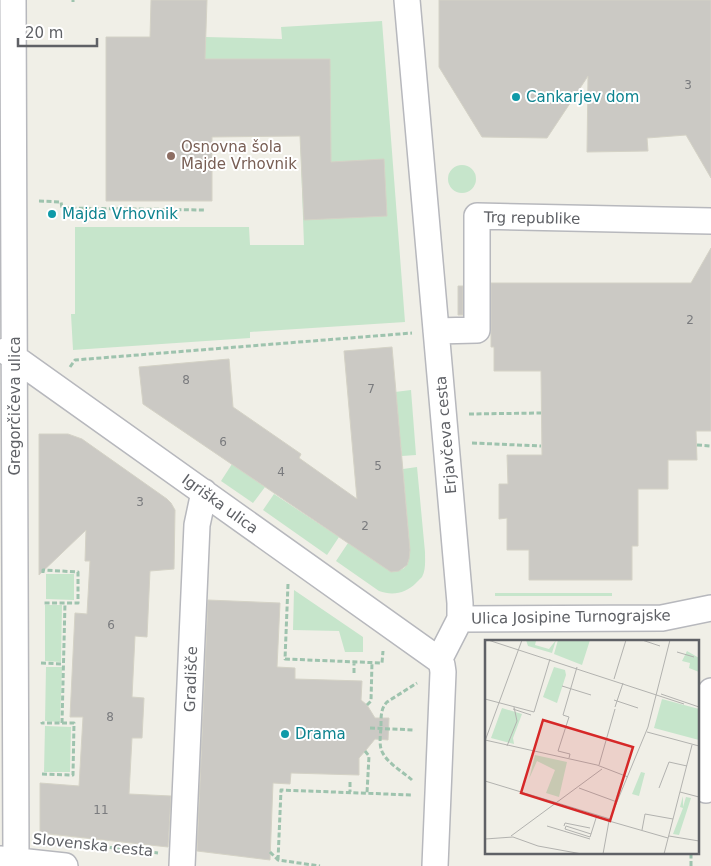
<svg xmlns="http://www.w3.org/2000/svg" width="711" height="866" font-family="'DejaVu Sans',sans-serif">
	<rect width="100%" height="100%" fill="#f0efe7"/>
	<path fill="#c6e5cb" d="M382 21 405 322 250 332V338L73 350 71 314H75V227H249L250 245H304L300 136H330V59H150L205 42 206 37 282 39 281 27Z
		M448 179a14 14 0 1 1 28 0a14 14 0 1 1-28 0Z
		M411 390 416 455 402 456 395 392Z
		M232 464 265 487 253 503 221 481Z
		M417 467 425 552C425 560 426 570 422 577 421 578 417 582 416 583 406 593 393 596 379 591L336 561 348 543 391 571C407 572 409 563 410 550L403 469Z
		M274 494 339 537 327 555 263 510Z
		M46 574H74V600L46 599Z
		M294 590 363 637V652H345L339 631 293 630Z
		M495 593H612V596H495Z
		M45 605H62L61 662 45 661Z
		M46 667H62L60 722 45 721Z
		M45 726 71 727 70 772H44Z"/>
	<path fill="#cbc9c4" stroke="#d4d2c6" d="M151 0H207L205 59H330L331 162 384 159 387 216 304 220 300 136 212 137V201H106V37H150Z
		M439 0H711V178L686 135 647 138 648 151 587 152 588 76 547 138 482 137 439 67Z
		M711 248V431H696L697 460H668V489H638V546H632V580H529V550H507V518L499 519V484H508L507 455H542L541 371H494V347H491V283H691Z
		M458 286H463V315H458Z
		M392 347 410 550 409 559 407 565 399 571 391 572 305 514 143 404 139 367 229 359 233 407 301 454 299 458 357 499 344 351Z
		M39 434H68L82 439 167 499 171 503 175 510 174 569 150 571 147 637 135 636 132 697 144 698 142 738H132L129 794 171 796 168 847 40 833V783L79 786 83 717H70L75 613 87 614 90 561H85L86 530 39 575Z
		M208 600 280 603 277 667 295 668V679L362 681 361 700 367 705 375 718H389L388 740 375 739 366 750 359 758V775L291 773 290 784 273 783 270 860 197 851Z"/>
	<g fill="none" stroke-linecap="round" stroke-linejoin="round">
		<defs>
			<path id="minor" d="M13 0 16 861
				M407 0 460 603V619L439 660
				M436 331 477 330V216L711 221
				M5 351 439 660 442 665 443 672 435 866
				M460 619 662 618 711 608
				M706 790V701L711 691
				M0 859 65 866
				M182 866 197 525 204 492"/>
		</defs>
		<use href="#minor" stroke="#b7b8bd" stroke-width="28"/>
		<path stroke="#9ec3ae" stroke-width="3" stroke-dasharray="5 2.5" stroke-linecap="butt" d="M73 0V2
			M39 201 61 202 62 208 204 210
			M70 367 75 360 412 333
			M469 414 541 413
			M472 443 541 446
			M697 445 711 446
			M43 573V570L78 572V603H43
			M288 584 285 659 382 663 383 651
			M41 663 63 664
			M354 673V662
			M367 705 371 701 372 662
			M62 723 65 603
			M370 728 415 730
			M365 751 369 756 367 793
			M42 774 73 775 74 723H42V722
			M412 780C402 771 385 762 381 749 379 741 381 732 381 724 381 716 381 708 387 702L417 683
			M350 782V792
			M80 844 158 853
			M270 852 278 860 320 866
			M278 860 281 790 412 795
			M691 866V852"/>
		<use href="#minor" stroke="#fff" stroke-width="25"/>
	</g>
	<g fill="#0f9aa8" stroke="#fff" stroke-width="2">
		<circle cx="516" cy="97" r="5"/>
		<circle cx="52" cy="214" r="5"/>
		<circle cx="285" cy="734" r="5"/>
	</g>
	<circle fill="#8d6e63" stroke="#fff" stroke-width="2" cx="171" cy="156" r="5"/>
	<g text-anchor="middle" stroke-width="4" stroke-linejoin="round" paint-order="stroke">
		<g font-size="12" fill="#7a7b7e">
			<text x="688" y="89">3</text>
			<text x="690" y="324">2</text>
			<text x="186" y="384">8</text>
			<text x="371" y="393">7</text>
			<text x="223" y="446">6</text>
			<text x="378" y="470">5</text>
			<text x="281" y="476">4</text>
			<text x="140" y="506">3</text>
			<text x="365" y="530">2</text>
			<text x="111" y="629">6</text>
			<text x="110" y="721">8</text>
			<text x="101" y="814">11</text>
		</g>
		<g font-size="15" fill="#0d838f" stroke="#fff" text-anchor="start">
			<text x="526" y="102">Cankarjev dom</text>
			<text x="62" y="219">Majda Vrhovnik</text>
			<text x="295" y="739">Drama</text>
		</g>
		<g font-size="15" fill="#785e54" stroke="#fff" text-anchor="start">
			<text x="181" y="152">Osnovna šola<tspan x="181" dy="17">Majde Vrhovnik</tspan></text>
		</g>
		<g font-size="15" fill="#5f6166" stroke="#fff">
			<text transform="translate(532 218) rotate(1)" y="5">Trg republike</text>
			<text transform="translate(15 406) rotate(-90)" y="5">Gregorčičeva ulica</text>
			<text transform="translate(446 435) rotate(-95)" y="5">Erjavčeva cesta</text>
			<text transform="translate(220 504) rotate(36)" y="5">Igriška ulica</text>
			<text transform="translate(571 617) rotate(-1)" y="5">Ulica Josipine Turnograjske</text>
			<text transform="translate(191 679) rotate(-88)" y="5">Gradišče</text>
			<text transform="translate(93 845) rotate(6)" y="5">Slovenska cesta</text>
		</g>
	</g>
	<g transform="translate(485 640)">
		<rect width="214" height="214" fill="#f0efe7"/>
		<path d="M41 0 51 1 50 5 64 9 71 0 67 13 43 6ZM73 0H105L97 25 69 14ZM202 11 214 18V32L204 28 205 23 197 21ZM69 27 80 30 81 35 72 63 58 57ZM177 59 214 69V100L169 88ZM17 68 37 74 28 98 29 104 6 98ZM50 115 82 122 74 157 61 153 70 130 52 121 44 139ZM156 132 160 133 154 156 147 154ZM198 156V167L201 157 206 158 194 195 188 194 198 168 195 167Z" fill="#c6e5cb"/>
		<path fill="none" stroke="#b2b2af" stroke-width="1" d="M3 0 199 64M157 0 175 6M192 12 209 17M129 39 141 0M77 46 106 55M176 54 214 67M0 59 49 72 65 19M129 60 153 68M130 67 138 43M28 69 46 75M162 92 214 106M121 99 140 105M0 100 112 125 143 137M0 101 37 0M22 106 32 81 29 67M84 118 85 114 73 111 84 77 78 75 92 27M114 125 130 69M0 141 125 179M94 148 132 162M174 148 184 122 202 126M195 152 214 157M124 181 183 198M62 186 105 199M79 186 80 183 105 188M81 186 106 194 105 197 80 189ZM157 190 160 174 188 179M106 194 112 175M26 196 117 129M184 196 214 201M0 199 28 197 53 206 97 214M118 214 124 181 163 87 185 0M179 214 207 105"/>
		<path fill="#d62828" fill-opacity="0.15" stroke="#d62828" stroke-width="2.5" d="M58 80 148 107 125 181 36 153Z"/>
		<rect width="214" height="214" fill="none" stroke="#5f6166" stroke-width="2.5"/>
	</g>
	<path d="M18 38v8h79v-8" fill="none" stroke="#5f6166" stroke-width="2.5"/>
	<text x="25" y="38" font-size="15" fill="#5f6166" stroke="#ffffff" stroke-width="4" paint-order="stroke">20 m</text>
</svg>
